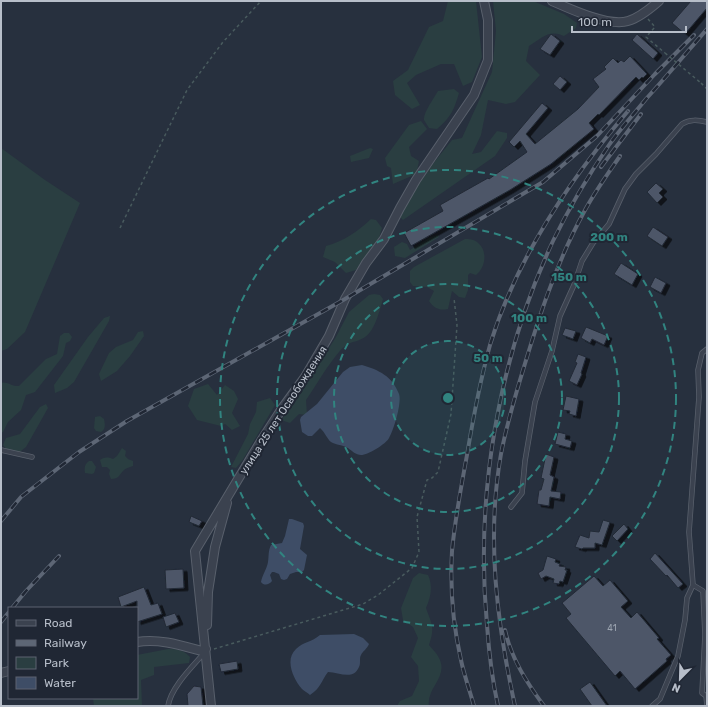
<svg xmlns="http://www.w3.org/2000/svg" width="708" height="707" font-family="Rubik,sans-serif">
	<defs>
		<filter id="shadow"><feDropShadow dx="4" dy="2.5" stdDeviation="0" flood-color="#0009"/></filter>
	</defs>
	<rect width="100%" height="100%" fill="#27303e"/>
	<path fill="#2a3e41" d="M448 1H476L482 57 472 82 463 86 454 64H441L416 75 407 83 420 105 412 109 395 95 393 81 408 70 429 27 443 21Z
		M493 1H533L564 14 577 23 576 28 564 36C549 29 542 38 529 46L526 61 540 75 515 102 506 104 488 100 481 135 472 154 481 152 497 131 507 133V138L495 156 403 220 398 215 424 175 452 140 462 138 492 72 496 31Z
		M454 89 459 93C454 110 451 117 437 129L429 128C428 126 425 122 424 120 423 113 434 98 438 91Z
		M421 121 427 129 409 147 411 156 419 161 417 171 414 175 393 184 391 168 387 166 385 158 409 125Z
		M1 148 45 180 80 203 25 332 7 349 1 351Z
		M370 148 373 149 369 158 351 162 350 156Z
		M371 219 376 220 382 228 378 241 356 270 346 273 335 262 323 257 326 246C344 241 357 232 371 219Z
		M438 235 439 237 405 258 395 256 394 247 402 242 407 244 410 250 431 237Z
		M465 239C469 239 473 239 477 242 488 250 486 267 476 275L470 273 468 275V290L465 298 459 297 452 291 448 309C439 311 434 308 429 301L434 291 427 287 413 286 410 282V271L414 267Z
		M374 294 380 295 383 299C380 309 375 331 365 337 355 344 350 339 339 352 327 366 317 384 306 400L307 415 299 414 290 423 281 420 296 401 336 337 349 312 369 295Z
		M110 316 109 321 74 382 67 388 55 393 54 385 88 337 104 318Z
		M143 331 144 336 130 356 117 371 101 381 99 374 109 353 116 347 133 340 138 332Z
		M64 333H69L72 337 70 341 66 343 63 356 35 392 26 395 21 410 8 422 3 432 1 433V383C7 381 12 387 19 386L46 359 57 354 60 336Z
		M208 384 217 395 225 385 234 391 238 399 232 413 240 426 232 430 225 424 221 426 197 420 188 406 194 389Z
		M270 398 275 405 242 461 236 468 231 467 248 434 250 424 256 412 257 402Z
		M46 404 48 408 26 447 16 455 7 450 3 445 6 438 20 434 40 407Z
		M100 416 104 419C105 424 106 429 101 432L96 431 94 428 95 417Z
		M122 448 126 451 125 456 128 459 133 461V466C130 467 126 468 124 470 119 475 119 479 111 479L109 474 110 470 107 467H102L100 460C105 457 107 457 113 459L117 456Z
		M89 461H92L96 467 94 473 92 474 85 473C84 467 85 464 89 461Z
		M419 573 428 575C433 586 431 597 426 608 432 625 435 627 429 645 432 649 437 653 439 658 449 677 426 688 429 706H397L400 701 412 696 419 681 418 666 411 657 418 638 413 627 403 620 401 608 413 578Z
		M168 649C177 649 184 650 190 657L189 663 154 667V675L141 680 142 706H94L93 698H137V655Z"/>
	<path fill="#3e4d66" d="M362 365C379 370 392 376 399 394 402 402 394 430 389 438 386 444 368 455 361 455 356 455 352 451 348 448 343 445 336 445 331 442 327 439 325 432 320 428L312 436H308L302 432 300 420 301 417 317 404 343 372 350 367Z
		M289 519H292L303 523 304 526 300 549 307 555 304 570 302 572H296L290 574 287 579 284 580 281 579 279 574 274 572H272L270 575 272 581C269 585 264 586 261 582 262 575 267 569 268 562 269 556 268 551 271 545L282 543 285 536Z
		M354 634 363 638 369 644C367 649 363 651 361 655 359 658 361 663 359 667 353 681 339 672 328 672 321 681 321 688 310 695 308 693 304 691 302 689 294 680 284 660 296 649 303 642 312 642 320 635Z"/>
	<path fill="#4d5767" stroke="#222936" filter="url(#shadow)" d="M691 1H707V8L685 34 672 23Z
		M551 34 560 41 550 55 540 49Z
		M637 34 658 53 653 59 632 40Z
		M630 56 647 74 643 78 642 77 639 80 636 77 599 115 598 114 589 123 594 129 551 164 510 190 411 246 404 233 443 211 440 205 488 178 489 179 527 152 520 141 514 147 509 142 542 103 548 108 526 134 535 144 578 109 599 87 593 79 606 69 604 67 613 58 618 63 621 60 624 62Z
		M560 76 567 82 560 90 553 84Z
		M656 183 663 189 659 193 663 197 657 203 647 192Z
		M653 227 668 237 662 246 647 236Z
		M621 263 638 274 632 285 614 274Z
		M655 277 666 283 661 293 650 287Z
		M586 327 608 336 604 345 592 339 590 343 581 338Z
		M565 328 576 331 573 339 562 335Z
		M578 354 586 357 581 373 582 374 577 385 569 381 577 363 575 362Z
		M566 396 579 399 576 416 569 414 570 411 563 410Z
		M558 432 566 434 565 439 572 441 570 448 555 444Z
		M546 454 554 457 550 475 554 477 551 491 561 492 560 499 550 497 549 506 537 504 539 490H541L544 479 541 478Z
		M191 516 202 521 199 526 189 522Z
		M603 520 610 522 602 545 595 543V548H583L582 549 575 547 580 535 589 538 590 531 599 532Z
		M624 524 628 529 617 541 612 536Z
		M655 553 683 584 678 588 667 575 666 576 650 559Z
		M547 556 556 559 555 562 560 564 559 566 566 567 565 570H567L563 582 560 581 559 584 553 583 554 579 546 576 541 579 538 573 543 570Z
		M183 569 184 588 166 589 165 570Z
		M594 576 603 586 610 580 628 601 621 607 631 618 637 612 659 638 657 639 671 655 666 659 667 661 635 689 620 671 615 676 566 618 571 614 562 603Z
		M144 587 151 605 158 603 162 614 137 622V601L121 607 118 597Z
		M175 613 179 622 166 627 163 617Z
		M237 661 238 669 221 672 219 664Z
		M590 682 607 706H592L580 689Z
		M194 686 201 687 203 706H188L187 694Z"/>
	<g fill="none" stroke-linecap="round" stroke-linejoin="round">
		<defs>
			<path id="lane" d="M1 450 32 457
				M511 507 522 493 525 461 535 402 552 351 560 316 574 285 582 261 593 243 609 224 625 189 636 174 656 154 682 124C690 119 698 120 707 122
				M693 585 703 591 705 635 702 693 706 696 707 705
				M168 706C171 687 193 666 205 652
				M652 706 660 699 678 656 685 620 687 598 693 585 689 532 699 397 698 370 702 353 707 349"/>
			<path id="street" d="M552 1C570 9 609 27 628 21 639 18 651 8 659 1
				M207 625 208 592 215 547 227 503
				M137 642C160 638 183 646 205 652L206 649
				M1 673 9 671
				M211 706 195 551 261 441 283 407 305 377 329 336 345 299 366 263 384 239 400 208 416 180 474 95 488 60V20L484 1"/>
		</defs>
		<use href="#lane" stroke="#59606c" stroke-width="5.5"/>
		<use href="#street" stroke="#59606c" stroke-width="10"/>
		<path stroke="#495b5e" stroke-width="1.5" stroke-dasharray="3 3" stroke-linecap="butt" d="M648 19 655 27 646 37 665 53
			M701 83 707 89
			M120 228 187 90 223 42 261 1
			M214 649 363 604 378 595 412 568 419 552 417 517 427 480 432 478 438 472 451 414 457 325 454 298"/>
		<use href="#lane" stroke="#3b424f" stroke-width="4"/>
		<use href="#street" stroke="#3b424f" stroke-width="8"/>
		<defs>
			<path id="rail" d="M601 167 641 114
				M1 521 21 497 79 452 127 421 345 299 543 182 597 136 655 74 694 35
				M12 608 26 591 59 556
				M1 622 9 612
				M505 630C511 658 527 683 544 706
				M474 706C470 691 464 675 461 660 453 625 450 586 452 551 455 519 461 487 467 455 473 419 480 381 490 345 516 259 570 179 628 111
				M498 706C492 679 489 653 487 625 475 496 498 359 553 241 569 208 588 176 609 145 620 129 634 114 646 99 667 76 687 52 707 29
				M515 706C497 624 486 538 501 454 508 417 520 380 531 344 545 298 561 254 584 212 594 193 607 175 620 156"/>
		</defs>
		<use href="#rail" stroke="#5d6675" stroke-width="4"/>
		<use href="#rail" stroke="#202734" stroke-width="2.5" stroke-dasharray="8" stroke-linecap="butt"/>
		<path stroke="#495b5e" stroke-width="1.5" stroke-dasharray="3 3" stroke-linecap="butt" d="M665 53 701 83"/>
	</g>
	<circle cx="448" cy="398" r="57" fill="#318480" fill-opacity=".12"/>
	<g fill="none" stroke="#318480" stroke-width="2" stroke-dasharray="7 5">
		<circle cx="448" cy="398" r="57"/>
		<circle cx="448" cy="398" r="114"/>
		<circle cx="448" cy="398" r="171"/>
		<circle cx="448" cy="398" r="228"/>
	</g>
	<g text-anchor="middle" stroke-width="4" stroke-linejoin="round" paint-order="stroke">
		<g font-size="9" fill="#9ca4b0">
			<text x="612" y="631">41</text>
		</g>
		<g font-size="11" fill="#b7bec9" stroke="#202734">
			<text transform="translate(283 410) rotate(-57)" y="4">улица 25 лет Освобождения</text>
		</g>
	</g>
	<circle cx="448" cy="398" r="6" fill="#318480" stroke="#202734" stroke-width="2"/>
	<g font-size="12" text-anchor="middle" font-weight="bold" fill="#318480" stroke="#202734" stroke-width="4" stroke-linejoin="round" paint-order="stroke">
		<text x="609" y="241">200 m</text>
		<text x="569" y="281">150 m</text>
		<text x="529" y="322">100 m</text>
		<text x="488" y="362">50 m</text>
	</g>
	<rect width="708" height="707" fill="none" stroke="#b7bec9" stroke-width="4"/>
	<rect x="8" y="607" width="130" height="92" fill="#202734" stroke="#5c6370"/>
	<rect x="16" y="620" width="20" height="6" fill="#3b424f" stroke="#5c6370"/>
	<text x="44" y="627" font-size="12" fill="#b7bec9">Road</text>
	<rect x="16" y="640" width="20" height="6" fill="#5d6675" stroke="#5c6370"/>
	<text x="44" y="647" font-size="12" fill="#b7bec9">Railway</text>
	<rect x="16" y="657" width="20" height="12" fill="#2a3e41" stroke="#5c6370"/>
	<text x="44" y="667" font-size="12" fill="#b7bec9">Park</text>
	<rect x="16" y="677" width="20" height="12" fill="#3e4d66" stroke="#5c6370"/>
	<text x="44" y="687" font-size="12" fill="#b7bec9">Water</text>
	<g transform="translate(680 679) rotate(203)" stroke="#202734" stroke-width="3" paint-order="stroke">
	<path d="M0-3L7 15L0 10L-7 15Z" fill="#b7bec9"/>
	<text y="-6" font-size="11" font-weight="bold" text-anchor="middle" fill="#b7bec9">N</text>
	</g>
	<path d="M572 26v6h114v-6" fill="none" stroke="#b7bec9" stroke-width="2"/>
	<text x="578" y="26" font-size="12" fill="#b7bec9" stroke="#202734" stroke-width="3" paint-order="stroke">100 m</text>
</svg>
